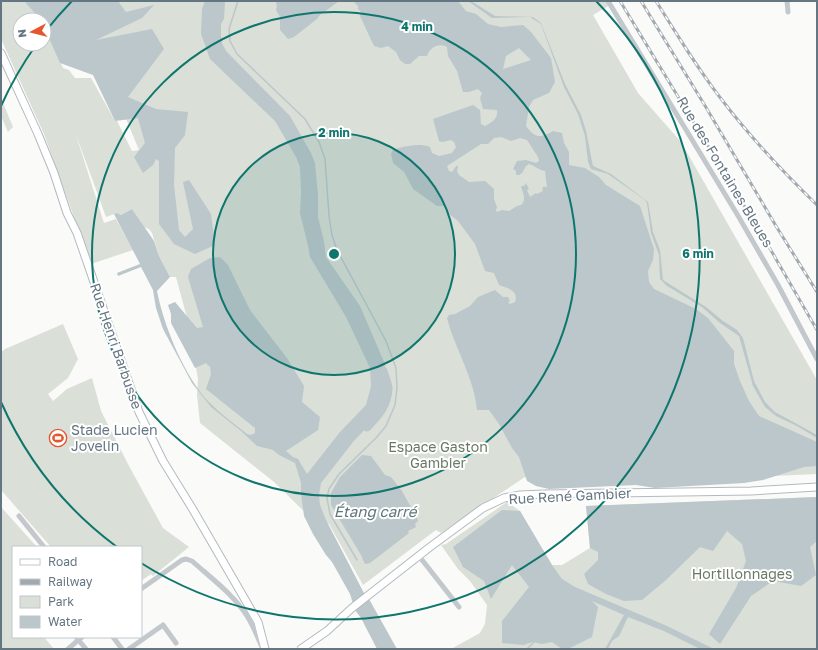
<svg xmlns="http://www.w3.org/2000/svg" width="818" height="650" font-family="'Golos Text',sans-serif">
	<rect width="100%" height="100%" fill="#fafaf8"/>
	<path fill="#dadfd7" d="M1 1H24L40 18 41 20H20V44H44V27L63 68 69 70 75 78H91L115 121H117L132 151 139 150 119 102 54 1H608L610 5 593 15 638 93 681 142 817 380V474L541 487 525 477 441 533 436 530 363 585 329 524 314 521 274 482 200 423 197 395 198 379 189 325 176 277H170L159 256 152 233 149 229 144 227 132 209 121 215 117 213 106 217 75 132 104 223 116 219 133 250 91 264 44 134 1 39Z
		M1 98 13 127 8 132 1 116Z
		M63 324 78 359 68 378 48 394 53 401 67 389 92 378 101 411 129 466 163 528 189 547 153 576 151 574 141 581V547H51L1 490V352L5 349Z
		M817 497V649H451L480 633 485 624 487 605 470 581 458 569 441 545 446 544 507 502 520 511 552 565H562L590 548 586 506Z
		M1 507 37 547H13V637H44L54 649H1Z"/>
	<path fill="#bbc7cb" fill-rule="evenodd" d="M24 1H118L126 12 154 5 142 18 96 40 152 29 164 49 128 97 156 109 188 112 185 135 175 148 174 185 179 230 185 237 193 229 183 182 189 180 211 214 215 245 195 254 174 244 159 224V161L156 159 153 165 143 173 134 157 145 143 138 118 115 121 93 75 60 63 44 27V20H41Z
		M205 1H225L224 19 221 24V36L222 43 226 51 290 116 311 153 315 163 318 195V217L324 241 326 257 360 306 385 364 386 375V392L379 413 371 423 353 442 321 483 319 495 320 505 326 520 365 595 369 599 397 649H377L361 618 355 610 350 594 332 562 326 555 313 534 304 516 301 494V483L295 463 279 455 273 450 257 446 241 431 211 407 192 383 163 329 156 308 153 290 141 267 118 276 117 273 140 264 114 214 117 213 121 215 132 209 154 241 159 256 170 277 157 291C164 326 182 370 205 398 217 411 233 423 247 434L251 435 255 433V428L206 389 211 374 210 367 206 363 195 368 171 323V314L168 305 175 302 197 328 203 327 188 277 191 269 210 258 220 257 228 265 250 310 287 358 304 386 302 402 320 417 318 430 286 451 293 457 298 459 307 474 340 432 366 405 371 386 370 368 346 317 310 257 308 246 300 213 301 192 300 167 296 157 275 121 210 59 201 34 202 9Z
		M272 1H339L320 15 317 19 294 37 288 39 280 30V17L276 10 277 6 276 2Z
		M353 1H458L466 11 476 14 488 24 501 27 523 25 531 32 551 58 555 82 549 93 533 100 529 107 526 126C535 138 540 139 553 131L562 133 564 143 569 152V165L585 168 599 177 606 185 640 206 654 249 653 260 648 271 649 282 654 289 696 309 708 318 734 351V364L740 381 749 401 759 416 817 442V466L804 467 763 480 744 483 655 488 636 485 549 489 536 486 527 481 519 457 512 448 499 424 489 410H477C474 377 455 349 447 318L449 315 455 314 470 306 478 297 495 290 503 297H508L510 301 508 302 510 304 515 302C519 291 508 288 499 285L494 273 485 271 475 244 458 221 449 214 445 206H437L413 189 404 172 393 163 391 154 393 150C404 146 419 143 430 147L432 153 439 156 452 153 456 147 454 142 451 140 442 142 439 141 433 119 473 105 480 110 481 124 485 126C493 122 498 118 497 110L483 109 480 98 482 93 478 89 469 92H463L457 71 448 56 447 47C439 42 429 48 427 56H419L410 64H405L400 60 396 52 388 46 381 48 374 46 360 16 361 12 358 9V6ZM519 48 531 60 503 69 506 56ZM501 137 511 141 520 138 527 140 538 157 539 161 536 163 526 160 517 161 513 169 516 171V175H519L522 173 526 166 529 164C535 166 539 170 545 171L547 187H545L544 186 542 189 543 191 537 194 536 193 530 197 527 190 529 189 526 183 524 186H521C523 194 527 200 521 205L517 206 509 211 502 210 497 212 496 211 497 207 494 199V189L485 181 469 182 459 175 457 171 458 167 457 165 452 172 449 171 447 166 481 144H488L494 138Z
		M468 1H471L495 16 533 17 541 23 565 84 581 115 586 131 593 166 611 174 648 202 653 232 660 250 663 280 706 307 723 321 737 330 743 338 754 381 765 402 775 412 817 435V438L797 426 776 416 765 407 753 386 739 336 720 323 702 307 667 286 660 279 659 255 651 233 647 203 645 200 608 174 591 169 588 162 585 136 578 114 564 87 541 24 530 17 492 18Z
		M362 455 371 456 385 475 391 477 402 491 417 518 418 521 415 524 416 527 408 531 409 533 370 563 365 564 361 555 331 505V493L340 477Z
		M817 497V541L810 547 816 575 801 586 773 581 751 596 720 644 709 634 736 588 746 561 742 544 727 531 713 551 700 547 666 580 642 600 624 601 606 594 588 584 584 574 598 560V552L590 548 586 506Z
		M502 510 520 511 552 565 562 579 575 587 667 626 714 649H700L664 631 628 617 619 636 612 641 608 649H605L624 615 592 601 598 607 592 637 568 649H562L552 642 542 644 533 642 523 645 502 643V621L529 587 512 565 491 599 484 581 463 567 453 547Z"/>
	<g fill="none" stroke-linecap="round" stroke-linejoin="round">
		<path stroke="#bbc7cb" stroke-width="1.5" d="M238 1 229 29 230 41 237 54 305 119 319 142 325 159 329 216 332 235 337 250 386 341 396 368 397 388 395 405 386 426 376 438 339 474 329 489 327 498 330 514 357 560
			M527 649 534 642"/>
		<path stroke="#bbc7cb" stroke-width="9" d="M367 427C378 415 387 406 388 389 388 383 384 376 383 371"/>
		<defs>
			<path id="secondary" d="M1 53 38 134 54 173 67 213 77 233 139 412 163 461 192 508 258 622 265 649
				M301 649 327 631 352 608 430 547 483 508 504 498 520 495 544 494 751 491 817 487"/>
		</defs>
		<use href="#secondary" stroke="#b3babf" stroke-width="9"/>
		<path stroke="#c3c8cc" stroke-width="5" d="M608 1 737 214 778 285 817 359
			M787 1 788 12
			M19 516 44 547
			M419 556 459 607
			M141 589 182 560 186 559 192 561C211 578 233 594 247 616 253 625 257 636 262 647
			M76 637 86 649
			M113 637 122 649
			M68 649 82 637
			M129 649 163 625 176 643"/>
		<use href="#secondary" stroke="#fff" stroke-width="7"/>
		<defs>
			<path id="rail" d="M620 1 765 240 817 330
				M641 1 704 104 776 226 817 292
				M656 1C677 35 698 69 722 100 751 138 783 172 817 205"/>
		</defs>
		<use href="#rail" stroke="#a2aab0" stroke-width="3"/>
		<use href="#rail" stroke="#fff" stroke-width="1.5" stroke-dasharray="4.5" stroke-linecap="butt"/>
	</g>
	<circle cx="334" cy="254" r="121" fill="#0f766e" fill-opacity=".12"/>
	<g fill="none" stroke="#0f766e" stroke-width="2">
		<circle cx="334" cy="254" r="121"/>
		<circle cx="334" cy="254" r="242"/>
		<path d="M117 547A364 364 0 0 1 1 402M1 106A364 364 0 0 1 36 45M45 32A364 364 0 0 1 72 1M596 1A364 364 0 0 1 141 563"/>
	</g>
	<defs>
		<symbol id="stadium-ring" viewBox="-11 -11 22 22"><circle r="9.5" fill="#fff" stroke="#e4572e" stroke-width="1.5"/><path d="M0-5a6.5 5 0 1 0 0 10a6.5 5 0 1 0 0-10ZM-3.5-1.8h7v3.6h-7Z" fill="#e4572e"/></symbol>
	</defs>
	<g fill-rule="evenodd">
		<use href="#stadium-ring" x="48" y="428" width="20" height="20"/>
	</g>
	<g text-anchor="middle" stroke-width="4" stroke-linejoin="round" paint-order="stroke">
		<g font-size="14" fill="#657683" stroke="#fff">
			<text transform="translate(725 172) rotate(59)" y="5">Rue des Fontaines Bleues</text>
			<text transform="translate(116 346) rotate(71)" y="5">Rue Henri Barbusse</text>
			<text transform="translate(570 496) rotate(-3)" y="5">Rue René Gambier</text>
		</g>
		<g font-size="14" fill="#657683" stroke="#fff" text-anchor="start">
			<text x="71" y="435">Stade Lucien<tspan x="71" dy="16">Jovelin</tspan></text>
		</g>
		<g font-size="14" fill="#687a64" stroke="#fff">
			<text x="438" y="452">Espace Gaston<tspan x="438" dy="16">Gambier</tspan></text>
			<text x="742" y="579">Hortillonnages</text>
		</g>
		<g font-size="15" font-style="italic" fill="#60757c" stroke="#fff">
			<text x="375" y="517">Étang carré</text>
		</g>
	</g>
	<circle cx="334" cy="254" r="6" fill="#0f766e" stroke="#fff" stroke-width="2"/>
	<g font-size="12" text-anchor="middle" font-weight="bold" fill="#0f766e" stroke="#fff" stroke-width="4" stroke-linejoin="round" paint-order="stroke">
		<text x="417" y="31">4 min</text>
		<text x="334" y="137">2 min</text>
		<text x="698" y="258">6 min</text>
	</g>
	<rect width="818" height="650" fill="none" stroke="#657683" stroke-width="4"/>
	<rect x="12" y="546" width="130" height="92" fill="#ffffff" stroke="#c1c8cd"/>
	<rect x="20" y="559" width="20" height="6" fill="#ffffff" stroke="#c1c8cd"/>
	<text x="48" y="566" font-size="12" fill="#657683">Road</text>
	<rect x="20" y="579" width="20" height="6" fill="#a2aab0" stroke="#c1c8cd"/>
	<text x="48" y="586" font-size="12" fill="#657683">Railway</text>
	<rect x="20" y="596" width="20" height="12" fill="#dadfd7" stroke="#c1c8cd"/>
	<text x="48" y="606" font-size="12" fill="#657683">Park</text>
	<rect x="20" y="616" width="20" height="12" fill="#bbc7cb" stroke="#c1c8cd"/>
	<text x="48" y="626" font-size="12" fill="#657683">Water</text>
	<g transform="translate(32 32) rotate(263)"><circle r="19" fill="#ffffff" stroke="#c1c8cd"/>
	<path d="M0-3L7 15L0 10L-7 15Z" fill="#e4572e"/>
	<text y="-6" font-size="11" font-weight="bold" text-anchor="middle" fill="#657683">N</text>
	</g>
</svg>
